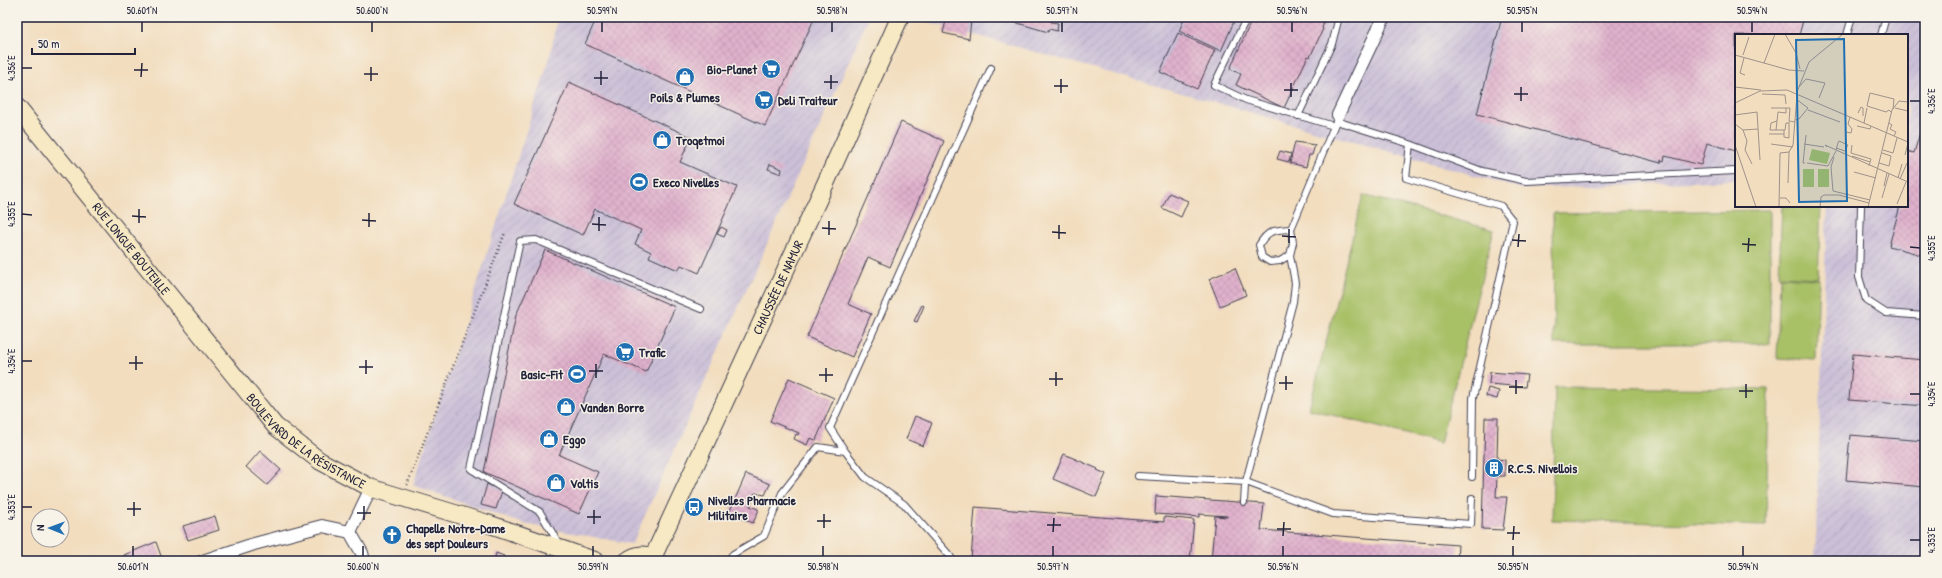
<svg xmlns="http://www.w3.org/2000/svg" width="1942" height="578" font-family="'Patrick Hand',sans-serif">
	<defs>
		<pattern id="industrial-furrows" width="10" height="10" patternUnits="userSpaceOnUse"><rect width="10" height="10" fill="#cabfd7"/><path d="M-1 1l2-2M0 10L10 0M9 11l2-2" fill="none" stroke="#ada4b9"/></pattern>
		<pattern id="building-cross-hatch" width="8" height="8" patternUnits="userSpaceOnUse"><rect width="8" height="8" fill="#e0b1cc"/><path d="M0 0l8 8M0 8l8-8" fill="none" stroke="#c098b0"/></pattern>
	</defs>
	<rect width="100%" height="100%" fill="#f7f3e8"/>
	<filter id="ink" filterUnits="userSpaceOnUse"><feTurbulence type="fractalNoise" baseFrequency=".025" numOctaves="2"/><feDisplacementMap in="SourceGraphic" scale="8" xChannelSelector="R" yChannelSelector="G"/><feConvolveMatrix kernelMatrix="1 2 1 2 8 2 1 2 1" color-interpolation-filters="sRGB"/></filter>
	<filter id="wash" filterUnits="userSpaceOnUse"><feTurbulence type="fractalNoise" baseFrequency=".012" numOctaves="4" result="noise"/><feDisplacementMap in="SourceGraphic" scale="16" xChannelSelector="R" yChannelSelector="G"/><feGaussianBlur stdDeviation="0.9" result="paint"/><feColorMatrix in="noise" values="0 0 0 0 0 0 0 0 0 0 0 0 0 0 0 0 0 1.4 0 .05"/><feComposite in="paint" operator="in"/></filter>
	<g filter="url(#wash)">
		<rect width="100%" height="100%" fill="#f2ddbe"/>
		<path fill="url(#industrial-furrows)" d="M558 17H869L632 544 524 524 413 485 549 60Z
			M922 17H1925V561H1815L1827 206H1907V35H1736V180L1523 189 921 20Z"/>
		<path fill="#a8c066" stroke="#657150" d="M1363 195 1494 230 1440 443 1309 409Z
			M1782 206H1821L1818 278 1779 276Z
			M1770 210V344H1554L1553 213Z
			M1780 277 1819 279 1816 360 1777 358Z
			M1555 387 1769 389 1766 526 1552 520Z"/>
		<g id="blocks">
			<path fill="url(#building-cross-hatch)" d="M597 17H815L765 126 585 44Z
				M947 17H981L980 22 971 20 969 39 943 33Z
				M997 17H1052L1051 22 1058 23 1057 31 1049 29 1048 32Z
				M1185 17H1236L1221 51 1179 31Z
				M1253 17H1320L1319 19 1324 22 1322 28 1323 29 1310 57 1308 56 1284 108 1236 85 1241 74 1230 69Z
				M1502 17H1804L1799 35H1736V151L1707 143 1701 165 1665 156 1664 161 1661 160V163L1477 114Z
				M1178 33 1215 50 1197 89 1160 72Z
				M569 82 691 137 680 162 737 187 699 273 681 265 678 270 649 257 651 252 635 244 641 230 595 209 583 235 514 204Z
				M1925 116V256L1889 246 1900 206H1907V179L1909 170H1907V151L1914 153Z
				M901 122 944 141 890 267 868 257 848 304 871 314 852 357 807 337Z
				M1295 142 1315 145 1312 155H1309L1306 167 1290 163Z
				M1280 151 1291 154 1289 162 1277 159Z
				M770 164 782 169 781 174 768 169Z
				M1169 193 1188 201 1181 217 1162 208Z
				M721 227 727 230 724 237 717 234Z
				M545 250 675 307 646 372 604 354 559 455 598 472 579 514 484 472 516 315Z
				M1235 268 1246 295 1220 306 1209 279Z
				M922 305 924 306 917 322 914 321Z
				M1853 354 1925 360V406L1849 400Z
				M1490 372 1527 375 1525 387 1489 384Z
				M789 378 834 398 816 440 810 438 807 445 794 439 796 434 798 435 799 433 770 421Z
				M1488 388 1499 391 1497 399 1486 396Z
				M915 416 932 423 923 446 906 439Z
				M1485 418H1498L1497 459 1505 460V476H1497L1496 497H1507L1503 530 1482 529Z
				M1850 435 1925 441V487L1846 480Z
				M260 451 281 470 267 485 246 467Z
				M1064 454 1098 469 1097 470 1106 474 1096 497 1053 479Z
				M746 474 770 484 765 495 755 493 750 506 758 509V512L753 523 729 513Z
				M487 484 502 491 496 509 481 505Z
				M1156 496 1264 504 1261 530 1458 545 1457 561H1211L1215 516 1227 517V516L1199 514V517L1155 514Z
				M975 507 1164 522V517L1194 520 1190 561 971 560Z
				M215 516 219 530 188 540 183 526Z
				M156 542 161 556 149 561H127L124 555Z
				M496 553 504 556 503 561H494Z"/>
		</g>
	</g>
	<g filter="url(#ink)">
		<use href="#blocks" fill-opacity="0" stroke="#413e4f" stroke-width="1"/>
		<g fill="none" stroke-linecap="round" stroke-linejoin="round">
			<defs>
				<path id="lane" d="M1247 17 1214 85 1246 100 1334 126
					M1847 35 1852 17
					M1881 35 1886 17
					M1298 116 1332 44 1339 17
					M1336 121 1410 144 1406 178 1501 206 1513 221 1473 398 1472 477
					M1410 144 1482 171 1526 181 1736 171
					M1861 206 1859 277 1866 300 1886 313 1925 316
					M1291 229C1273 230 1268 230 1259 245L1262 257 1270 262 1280 261 1290 255 1293 243 1291 229 1337 119
					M845 451 830 428 991 68
					M1138 476 1246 482 1333 514 1471 524 1472 498
					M1244 502 1245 485 1293 302 1295 283 1290 255
					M559 544 540 512 471 469 520 241 536 240 701 309
					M727 561 733 554 764 536 782 493 818 447 845 451 865 477 904 504 950 556 953 561"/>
				<path id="street" d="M1338 115 1384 17
					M350 532 371 488
					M350 532 362 553 364 561
					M203 561 254 544 322 526 350 532"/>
				<g id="secondary">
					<path id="s1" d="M17 107 275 426 320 461 371 488 486 523 596 561"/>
					<path id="s2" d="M653 557 828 178 900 17"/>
					<path d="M627 561C636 554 647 552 656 561"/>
				</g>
			</defs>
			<use href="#lane" stroke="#413e4f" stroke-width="8"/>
			<use href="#street" stroke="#413e4f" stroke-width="14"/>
			<use href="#secondary" stroke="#413e4f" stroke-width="19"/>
			<path stroke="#413e4f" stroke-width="2.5" stroke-dasharray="1 3" stroke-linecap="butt" d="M407 485 505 233"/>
			<use href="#lane" stroke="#fff" stroke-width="6"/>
			<use href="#street" stroke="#fff" stroke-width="12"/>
			<use href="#secondary" stroke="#f7e9c3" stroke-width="17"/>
		</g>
	</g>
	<path fill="none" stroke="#22223b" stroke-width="1.5" d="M142 32V22M372 32V22M602 32V22M832 32V22M1062 32V22M1292 32V22M1522 32V22M1752 32V22M22 68H32M134 70H148M364 74H378M141 77 142 63M594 78H608M371 81V67M824 82H838M601 85V71M1054 86H1068M831 89V75M1284 90H1298M1061 93V79M1514 94H1528M1291 97V83M1521 101V87M1910 101H1920M22 214 32 215M132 216 146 217M362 220 376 221M139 223V209M592 224 606 225M369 227V213M822 228 836 229M599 231V217M1052 232 1066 233M829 235V221M1282 236 1296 237M1059 239V225M1512 240 1526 241M1289 243V229M1742 244 1756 245M1518 247 1519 234M1910 247 1920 248M1748 252 1749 238M22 361H32M129 363H143M359 367H373M136 370V356M589 371H603M366 374V360M819 375H833M596 378V364M1049 379H1063M826 382V368M1279 383H1293M1056 386V372M1509 387H1523M1286 390V376M1739 391H1753M1516 394V380M1910 394H1920M1746 398V384M22 507H32M127 509H141M357 513H371M134 516V502M587 517H601M364 520V506M817 521H831M594 524V510M1047 525H1061M824 528V514M1277 529H1291M1053 532 1054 518M1507 533H1520M1283 536 1284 522M1513 540 1514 526M1910 540H1920M133 556V546M363 556V546M593 556V546M823 556V546M1053 556V546M1283 556V546M1513 556V546M1743 556V546"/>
	<defs>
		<symbol id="supermarket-disc" viewBox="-11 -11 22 22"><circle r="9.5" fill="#1f6fb2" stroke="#f7f3e8"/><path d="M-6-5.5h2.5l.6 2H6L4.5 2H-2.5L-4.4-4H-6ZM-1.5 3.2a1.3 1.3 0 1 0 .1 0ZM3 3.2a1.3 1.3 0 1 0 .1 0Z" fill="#fff"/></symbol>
		<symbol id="shop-disc" viewBox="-11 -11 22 22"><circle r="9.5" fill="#1f6fb2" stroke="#f7f3e8"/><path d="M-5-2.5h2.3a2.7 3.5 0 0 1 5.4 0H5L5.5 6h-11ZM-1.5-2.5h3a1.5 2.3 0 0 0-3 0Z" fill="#fff"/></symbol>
		<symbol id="stadium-disc" viewBox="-11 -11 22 22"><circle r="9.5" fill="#1f6fb2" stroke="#f7f3e8"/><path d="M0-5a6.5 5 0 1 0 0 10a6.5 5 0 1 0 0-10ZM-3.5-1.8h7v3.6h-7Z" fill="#fff"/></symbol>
		<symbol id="building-disc" viewBox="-11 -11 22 22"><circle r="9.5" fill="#1f6fb2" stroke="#f7f3e8"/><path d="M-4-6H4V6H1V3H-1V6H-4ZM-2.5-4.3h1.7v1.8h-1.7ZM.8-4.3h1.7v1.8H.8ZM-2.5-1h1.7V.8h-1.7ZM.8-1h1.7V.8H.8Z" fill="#fff"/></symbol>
		<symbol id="bus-disc" viewBox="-11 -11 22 22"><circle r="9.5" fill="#1f6fb2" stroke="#f7f3e8"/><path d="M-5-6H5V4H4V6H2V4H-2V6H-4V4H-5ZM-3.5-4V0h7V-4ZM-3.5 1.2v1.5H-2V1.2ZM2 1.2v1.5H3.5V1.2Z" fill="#fff"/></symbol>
		<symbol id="church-disc" viewBox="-11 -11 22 22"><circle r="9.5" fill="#1f6fb2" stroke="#f7f3e8"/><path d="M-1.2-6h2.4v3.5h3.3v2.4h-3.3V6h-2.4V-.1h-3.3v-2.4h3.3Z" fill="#fff"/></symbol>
	</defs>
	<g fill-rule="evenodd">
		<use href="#supermarket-disc" x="760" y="58" width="22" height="22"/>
		<use href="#shop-disc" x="674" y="66" width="22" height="22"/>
		<use href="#supermarket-disc" x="753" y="89" width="22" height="22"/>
		<use href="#shop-disc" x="651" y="129" width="22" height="22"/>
		<use href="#stadium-disc" x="628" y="171" width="22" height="22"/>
		<use href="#supermarket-disc" x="614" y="341" width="22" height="22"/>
		<use href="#stadium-disc" x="566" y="363" width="22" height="22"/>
		<use href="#shop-disc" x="555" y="396" width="22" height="22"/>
		<use href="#shop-disc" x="538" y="428" width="22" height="22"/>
		<use href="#building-disc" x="1483" y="457" width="22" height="22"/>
		<use href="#shop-disc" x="545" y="472" width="22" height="22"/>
		<use href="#bus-disc" x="683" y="496" width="22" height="22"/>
		<use href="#church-disc" x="381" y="524" width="22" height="22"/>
	</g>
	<g text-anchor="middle" stroke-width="3" stroke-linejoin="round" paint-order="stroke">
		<g font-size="13" font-weight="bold" fill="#22223b" stroke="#f7f3e8" text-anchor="start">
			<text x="757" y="74" text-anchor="end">Bio-Planet</text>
			<text x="685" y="102" text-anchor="middle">Poils &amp; Plumes</text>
			<text x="778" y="105">Deli Traiteur</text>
			<text x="676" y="145">Troqetmoi</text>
			<text x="653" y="187">Execo Nivelles</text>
			<text x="639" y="357">Trafic</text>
			<text x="563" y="379" text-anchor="end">Basic-Fit</text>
			<text x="580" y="412">Vanden Borre</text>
			<text x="563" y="444">Eggo</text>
			<text x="1508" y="473">R.C.S. Nivellois</text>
			<text x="570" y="488">Voltis</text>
			<text x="708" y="505">Nivelles Pharmacie<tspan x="708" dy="15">Militaire</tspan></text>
			<text x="406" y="533">Chapelle Notre-Dame<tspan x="406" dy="15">des sept Douleurs</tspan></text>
		</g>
		<g font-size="13" fill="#22223b" stroke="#f7f3e8">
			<text dy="5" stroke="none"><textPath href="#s1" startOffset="182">RUE LONGUE BOUTEILLE</textPath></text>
			<text dy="5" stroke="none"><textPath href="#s2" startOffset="297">CHAUSSÉE DE NAMUR</textPath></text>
			<text dy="5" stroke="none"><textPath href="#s1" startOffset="444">BOULEVARD DE LA RÉSISTANCE</textPath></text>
		</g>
	</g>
	<g transform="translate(1735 34)">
		<rect width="173" height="173" fill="#f2ddbe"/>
		<path d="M77 115 95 119 92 130 74 126ZM68 135H79V153H68ZM83 135H94V153H83Z" fill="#a8c066"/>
		<path fill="none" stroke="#9f928a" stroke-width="1" d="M50 0 61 19 65 35M0 21 54 36 69 37M8 21 14 3M9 24 5 39 10 41M29 29 40 0M0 53 26 56M64 53 71 45 90 49 84 64M62 58 74 28 108 0M27 60 50 61 51 70M0 69 25 57 52 56 173 108M36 74H55L54 87 60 88M160 74 173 77M73 76 105 88M123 79 126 73 128 74V82M157 79 154 76 151 78 132 72 135 59 159 65 158 75M0 81 22 78 25 126M60 86 64 85 73 74 61 65M42 87 36 89 35 96H50L51 89H54M129 89 132 74M154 89 157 91 155 95 161 98 159 102M0 90 8 96 12 107 10 116 17 130M122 92 135 95 136 92M8 96 23 95M41 96 43 78 51 79V74M49 96V103L54 104V88M111 98 116 99 117 95 113 90 115 83M34 100H49M36 110 58 113M69 110 89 113M0 111 21 173M117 111 116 119 136 125 134 132M92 113 90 111 173 148M101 116 103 109 104 107 113 111 110 117 101 114M148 116 158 119 162 104M170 121 173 109M117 122 135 128M99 123 96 133 98 157 135 166M70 129H68L71 101M72 129 93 132 101 117M144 129 154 132 156 122 147 119M119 138 141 144M163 144 167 130M165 145 172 129M53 149 54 118M149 152 152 139M45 164H51L55 169M147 164 154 140M162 170 171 148M44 173 45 119 54 118 58 111 62 61M85 173 86 163 89 161H104L134 169M133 173 157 76 164 67 173 68"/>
		<path fill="#1f6fb2" fill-opacity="0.15" stroke="#1f6fb2" stroke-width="2" d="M109 5 112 167 64 168 61 6Z"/>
		<rect width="173" height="173" fill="none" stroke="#22223b" stroke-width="2"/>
	</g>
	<rect width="1942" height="578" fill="none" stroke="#f7f3e8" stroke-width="44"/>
	<g transform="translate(50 528) rotate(271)"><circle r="19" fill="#f7f3e8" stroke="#a29fa3"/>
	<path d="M0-3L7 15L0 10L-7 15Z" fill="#1f6fb2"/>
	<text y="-6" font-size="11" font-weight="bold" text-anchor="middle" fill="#22223b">N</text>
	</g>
	<path d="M32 48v6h103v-6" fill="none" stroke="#22223b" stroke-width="2"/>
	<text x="38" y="48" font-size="12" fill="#22223b" stroke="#f7f3e8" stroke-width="3" paint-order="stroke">50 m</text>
	<rect x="22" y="22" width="1898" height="534" fill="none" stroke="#22223b" stroke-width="1.5"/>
	<g font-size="10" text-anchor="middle" fill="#22223b">
		<text x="142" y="14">50.601°N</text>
		<text x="372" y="14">50.600°N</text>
		<text x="602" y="14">50.599°N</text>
		<text x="832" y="14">50.598°N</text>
		<text x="1062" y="14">50.597°N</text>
		<text x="1292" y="14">50.596°N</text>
		<text x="1522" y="14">50.595°N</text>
		<text x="1752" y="14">50.594°N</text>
		<text transform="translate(11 68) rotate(-90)" y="4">4.356°E</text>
		<text transform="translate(1931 101) rotate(-90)" y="4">4.356°E</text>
		<text transform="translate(11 214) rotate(-90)" y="4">4.355°E</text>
		<text transform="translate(1931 248) rotate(-90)" y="4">4.355°E</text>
		<text transform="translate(11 361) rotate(-90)" y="4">4.354°E</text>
		<text transform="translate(1931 394) rotate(-90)" y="4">4.354°E</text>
		<text transform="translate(11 507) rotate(-90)" y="4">4.353°E</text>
		<text transform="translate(1931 540) rotate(-90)" y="4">4.353°E</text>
		<text x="133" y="570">50.601°N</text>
		<text x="363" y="570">50.600°N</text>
		<text x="593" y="570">50.599°N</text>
		<text x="823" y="570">50.598°N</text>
		<text x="1053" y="570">50.597°N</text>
		<text x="1283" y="570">50.596°N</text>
		<text x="1513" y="570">50.595°N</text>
		<text x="1743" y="570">50.594°N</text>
	</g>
</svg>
